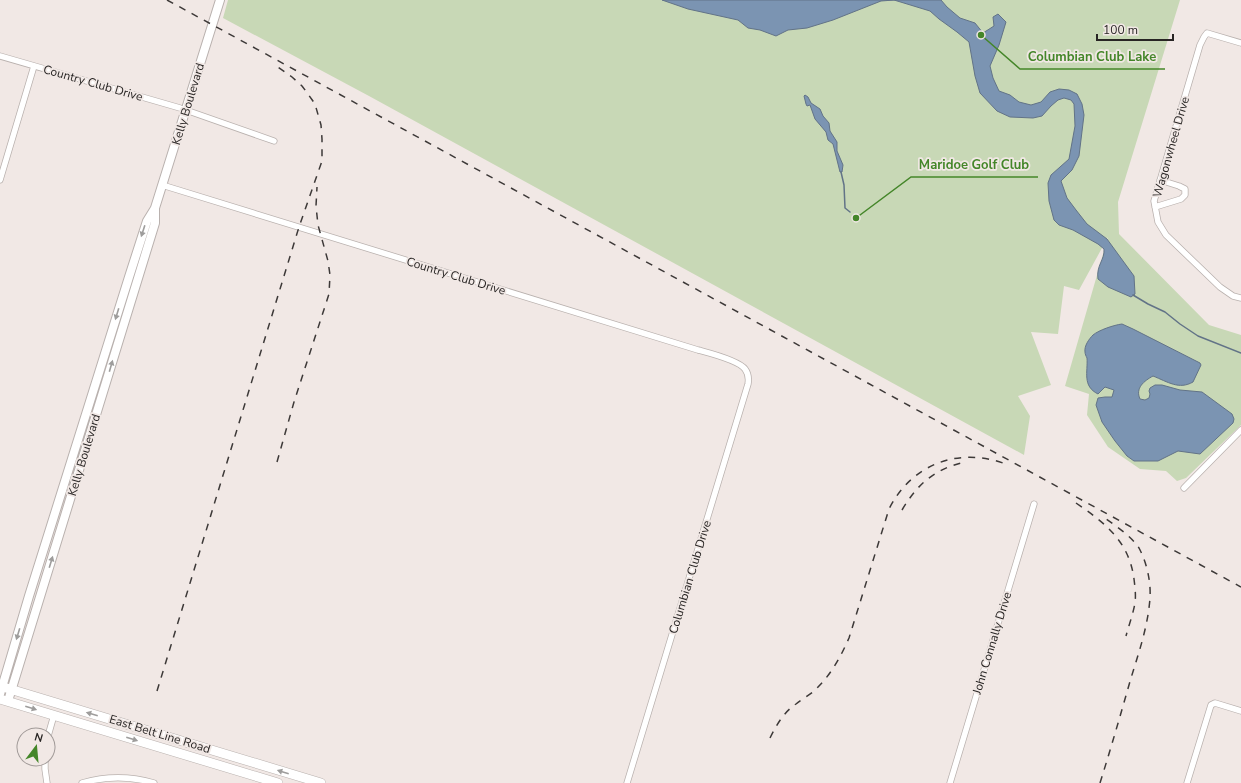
<svg xmlns="http://www.w3.org/2000/svg" width="1241" height="783" font-family="'Nunito Sans',sans-serif">
	<rect width="100%" height="100%" fill="#f1e8e5"/>
	<path fill="#c8d8b6" d="M228 0H1180L1118 202 1119 234 1209 325 1241 335V425L1186 478 1177 481 1166 471 1140 469 1108 447 1087 415 1089 394 1065 386 1108 237 1079 290 1064 286 1058 334 1031 332 1051 385 1018 396 1030 416 1024 455 369 96 223 18Z"/>
	<path fill="#7b94b2" stroke="#627387" d="M662 0H941L947 7 960 18 975 23 983 33 994 26 993 17 998 14 1006 22 999 45 990 66 993 78 999 91 1010 95 1019 102 1031 105 1041 102 1050 92 1059 89 1069 90 1077 94 1082 104 1084 115 1079 156 1072 170 1061 181 1067 198 1076 210 1087 224 1107 239 1134 276 1135 294 1131 297 1108 287 1098 279C1096 265 1105 260 1104 249L1098 244 1073 230 1059 225 1054 220 1049 201 1048 183 1051 175 1069 159 1075 126 1074 104 1071 100 1064 98 1058 100 1051 106 1042 116 1033 118 1010 117 997 111 980 93 975 76 969 42 957 32 939 19 930 11 894 0 881 1 833 20 807 28 788 30 776 36 760 30 748 28 738 20 688 9Z
		M805 95 808 97 811 103 820 109 823 116 829 123 830 131 837 142V151L843 165 842 172H840L833 144 828 140 826 132 815 119 810 105 807 106 806 104 804 96Z
		M1122 324 1133 329 1200 363 1201 365 1193 382C1179 390 1168 382 1153 376 1144 381 1135 388 1140 399L1145 400 1149 398 1150 394 1149 391 1150 388 1155 385H1162L1180 390 1202 392 1232 414 1234 419 1233 423 1200 454 1178 451 1158 461H1134L1127 456 1115 441 1102 422 1096 405 1098 398 1105 397H1112L1114 390 1105 387 1098 394C1082 386 1088 372 1087 358 1086 356 1085 354 1085 352 1084 346 1089 339 1093 335 1099 330 1114 325 1122 324Z"/>
	<g fill="none" stroke-linecap="round" stroke-linejoin="round">
		<path stroke="#627387" stroke-width="1.5" d="M841 172 844 185 845 208 850 212
			M1133 295 1148 304 1165 312 1180 324 1198 336 1241 353"/>
		<defs>
			<path id="street" d="M1241 43 1207 33 1204 37 1200 45 1154 201 1158 222 1166 235 1220 287 1233 296 1241 298
				M0 56 180 108 274 141
				M0 180 34 66
				M162 185 698 350C709 353 738 360 745 369 748 373 749 378 748 384L627 783
				M1155 207 1181 199 1185 195V189L1179 186 1160 180
				M1184 488 1241 430
				M48 736 54 715
				M45 759V769L47 783
				M82 783C106 776 130 776 154 783
				M950 783 1034 504
				M1187 783 1211 705 1215 703 1241 711"/>
			<path id="secondary" d="M0 694 29 596 129 277 147 221 155 208 220 0
				M8 701 155 223V208"/>
			<path id="primary" d="M0 686 321 783
				M0 699 278 783"/>
		</defs>
		<use href="#street" stroke="#b9b1ae" stroke-width="7"/>
		<use href="#secondary" stroke="#b9b1ae" stroke-width="10"/>
		<use href="#primary" stroke="#b9b1ae" stroke-width="10"/>
		<use href="#street" stroke="#fff" stroke-width="5.5"/>
		<use href="#secondary" stroke="#fff" stroke-width="8"/>
		<use href="#primary" stroke="#fff" stroke-width="9"/>
		<path stroke="#3d3938" stroke-width="1.5" stroke-dasharray="7 7" stroke-linecap="butt" d="M167 0 1241 587
			M277 462 294 402 329 294 330 275 328 261 318 225 316 206 317 187
			M1076 503C1105 523 1129 541 1134 579 1135 587 1136 595 1135 603 1133 614 1129 625 1126 636
			M902 510C918 483 935 469 965 462
			M157 691 299 227 322 161V139L321 125 315 104 308 94 302 86 292 77 275 65
			M770 738C777 724 784 712 796 704 803 698 812 694 818 687 832 673 841 656 849 638L889 509C911 465 957 447 1003 463
			M1100 783C1111 748 1121 713 1131 678 1139 652 1148 626 1150 598 1151 582 1147 563 1139 548 1131 536 1117 527 1105 518"/>
	</g>
	<defs><path id="oneway-solid" d="M-6-.8H1V-3.2L6.5 0L1 3.2V.8H-6Z"/></defs>
	<g fill="#9e9d9c">
		<use href="#oneway-solid" transform="translate(143 231) rotate(108)"/>
		<use href="#oneway-solid" transform="translate(117 314) rotate(107)"/>
		<use href="#oneway-solid" transform="translate(111 366) rotate(-74)"/>
		<use href="#oneway-solid" transform="translate(51 562) rotate(-73)"/>
		<use href="#oneway-solid" transform="translate(18 634) rotate(107)"/>
		<use href="#oneway-solid" transform="translate(31 708) rotate(17)"/>
		<use href="#oneway-solid" transform="translate(92 714) rotate(-164)"/>
		<use href="#oneway-solid" transform="translate(132 739) rotate(17)"/>
		<use href="#oneway-solid" transform="translate(283 772) rotate(-163)"/>
	</g>
	<g text-anchor="middle" stroke-width="3.5" stroke-linejoin="round" paint-order="stroke">
		<g font-size="12" fill="#282524" stroke="#f1e8e5">
			<text transform="translate(93 83) rotate(16)" y="4">Country Club Drive</text>
			<text transform="translate(188 104) rotate(-73)" y="4">Kelly Boulevard</text>
			<text transform="translate(1171 147) rotate(-74)" y="4">Wagonwheel Drive</text>
			<text transform="translate(456 276) rotate(17)" y="4">Country Club Drive</text>
			<text transform="translate(84 455) rotate(-73)" y="4">Kelly Boulevard</text>
			<text transform="translate(690 577) rotate(-73)" y="4">Columbian Club Drive</text>
			<text transform="translate(992 643) rotate(-73)" y="4">John Connally Drive</text>
			<text transform="translate(160 734) rotate(17)" y="4">East Belt Line Road</text>
		</g>
	</g>
	<path fill="none" stroke="#448629" stroke-width="1.5" d="M981 35L1020 69H1165M856 218L911 177H1038"/>
	<g fill="#448629" stroke="#f1e8e5" stroke-width="1.5">
		<circle cx="981" cy="35" r="4"/>
		<circle cx="856" cy="218" r="4"/>
	</g>
	<g font-size="13" text-anchor="middle" font-weight="bold" fill="#448629" stroke="#f1e8e5" stroke-width="3.5" stroke-linejoin="round" paint-order="stroke">
		<text x="1092" y="61">Columbian Club Lake</text>
		<text x="974" y="169">Maridoe Golf Club</text>
	</g>
	<g transform="translate(36 747) rotate(16)"><circle r="19" fill="#f1e8e5" stroke="#a19a98"/>
	<path d="M0-3L7 15L0 10L-7 15Z" fill="#448629"/>
	<text y="-6" font-size="11" font-weight="bold" text-anchor="middle" fill="#282524">N</text>
	</g>
	<path d="M1097 34v6h76v-6" fill="none" stroke="#282524" stroke-width="2"/>
	<text x="1103" y="34" font-size="12" fill="#282524" stroke="#f1e8e5" stroke-width="3" paint-order="stroke">100 m</text>
</svg>
